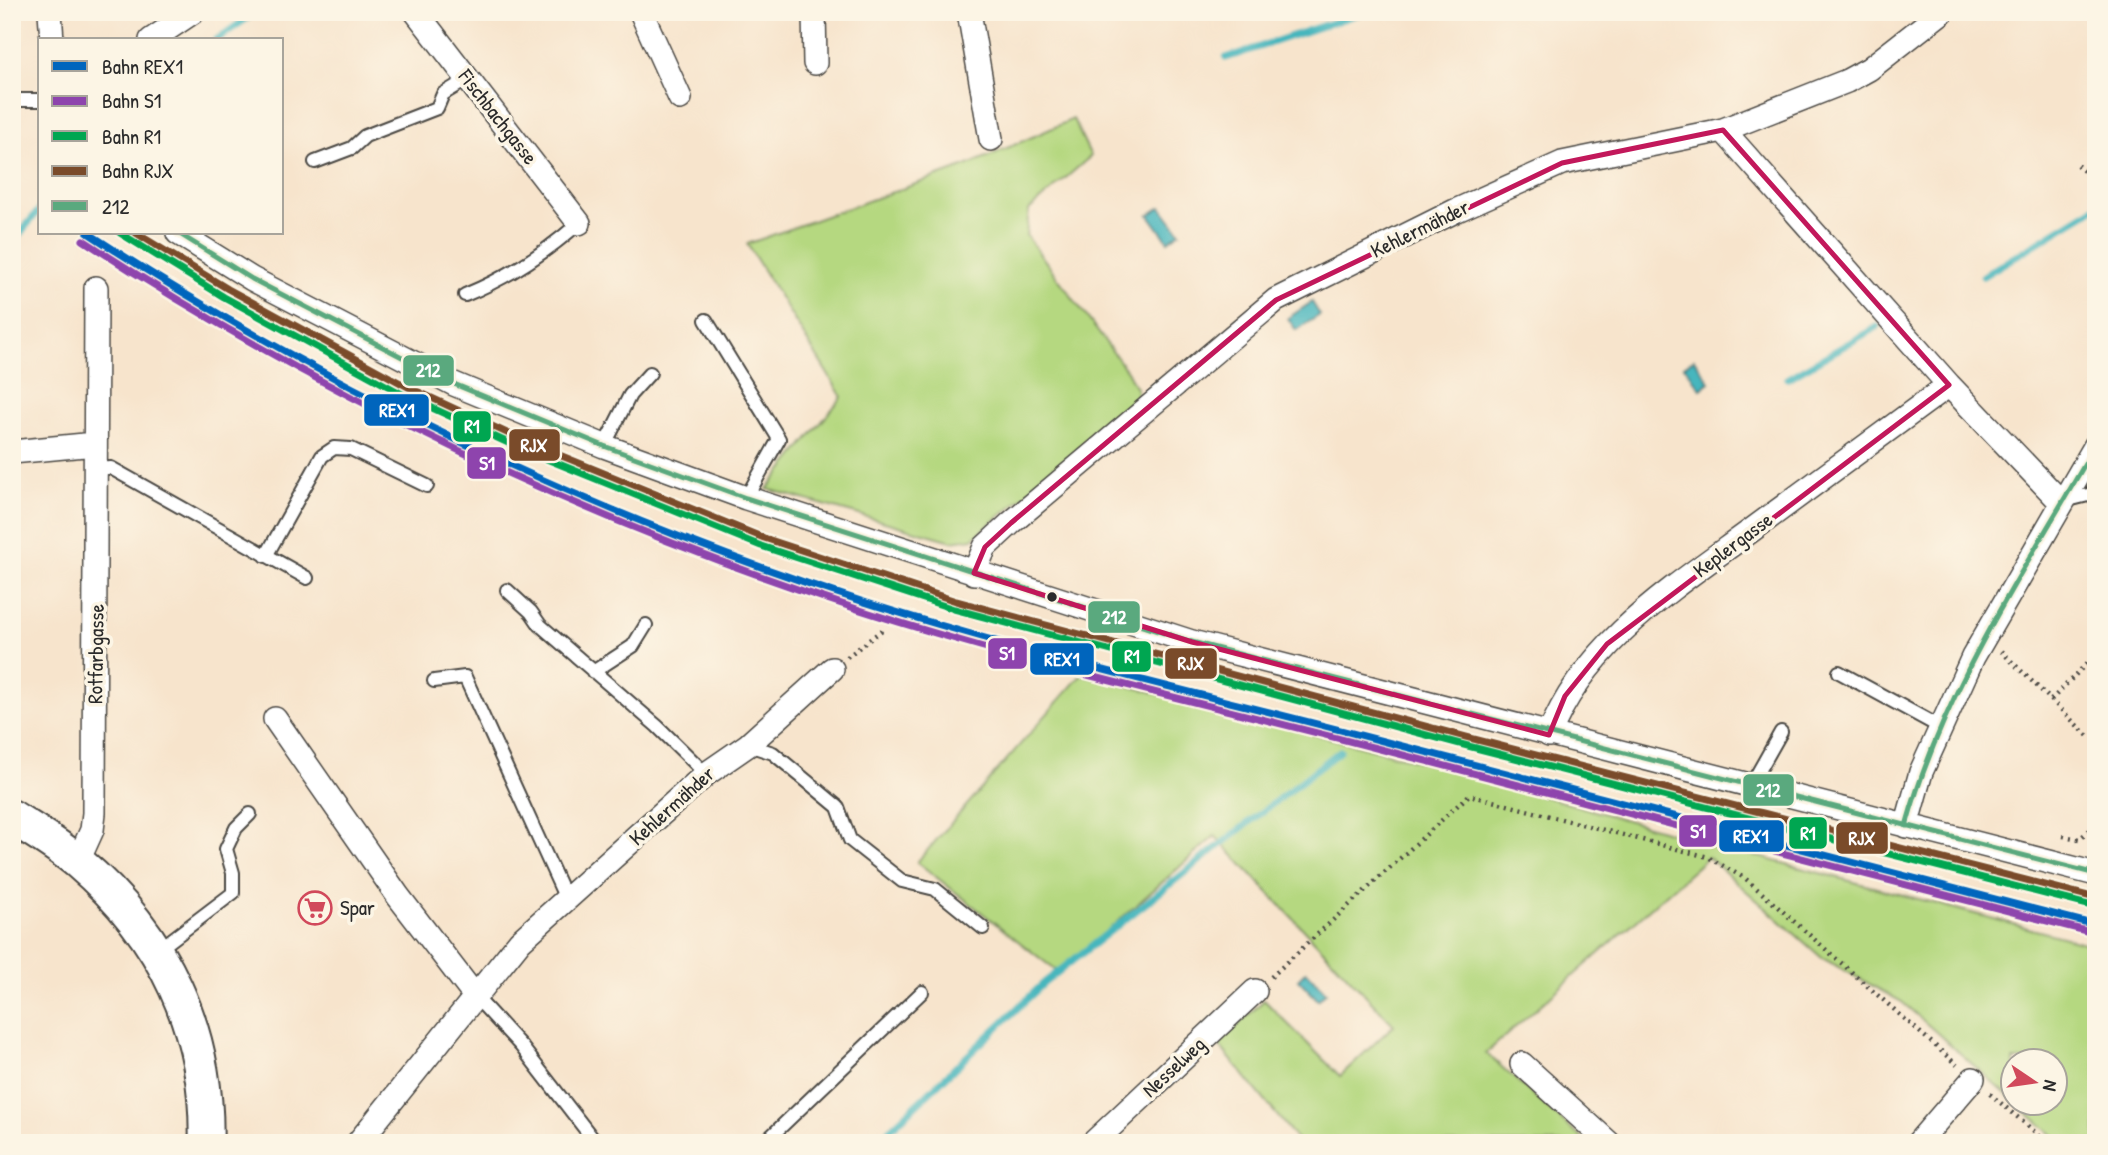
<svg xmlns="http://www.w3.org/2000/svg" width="2108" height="1155" font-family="'Patrick Hand',sans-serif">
	<rect width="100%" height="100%" fill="#fcf5e5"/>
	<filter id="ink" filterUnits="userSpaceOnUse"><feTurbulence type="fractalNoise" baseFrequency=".0143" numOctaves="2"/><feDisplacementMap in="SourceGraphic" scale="14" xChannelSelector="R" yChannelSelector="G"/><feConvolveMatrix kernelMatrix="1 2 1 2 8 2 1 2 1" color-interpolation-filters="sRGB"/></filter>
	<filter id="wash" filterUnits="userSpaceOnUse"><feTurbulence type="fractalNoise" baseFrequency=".00686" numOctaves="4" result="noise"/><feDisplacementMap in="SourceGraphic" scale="28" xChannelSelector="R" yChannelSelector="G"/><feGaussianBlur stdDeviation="1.57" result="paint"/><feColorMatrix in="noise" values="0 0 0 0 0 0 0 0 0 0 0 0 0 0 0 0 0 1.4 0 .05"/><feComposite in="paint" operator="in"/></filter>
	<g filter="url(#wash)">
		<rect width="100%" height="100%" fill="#f7e4cc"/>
		<path fill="#b5d880" stroke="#708256" stroke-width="2" d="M1073 119 1091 156 1029 210 1026 235 1127 371 1137 390 1135 406 973 538 952 541 767 489 842 397 747 244 966 166Z
			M1082 674 1426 763 1718 846 2096 946V1143H2062L2016 1103 2056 1102V1060H2014L2013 1100 1902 1002 1822 958 1708 857 1486 1053 1587 1143H1300L1218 1044 1264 1000 1340 1076 1394 1025 1215 836 1059 973 917 862Z"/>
		<path fill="#46b6bd" stroke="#387074" stroke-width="2" d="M1161 207 1180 232 1168 241 1149 215Z
			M1312 302 1320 315 1296 330 1288 318Z
			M1694 359 1710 382 1701 389 1684 366Z
			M1306 971 1326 992 1318 1000 1298 979Z"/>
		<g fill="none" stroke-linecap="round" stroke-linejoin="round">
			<path stroke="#46b6bd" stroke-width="7" d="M216 40 256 12
				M1226 58 1364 12
				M12 243 40 209
				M1983 276 2096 207
				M1788 378 1877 327
				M876 1143 1044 983 1340 751"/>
		</g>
	</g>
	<g filter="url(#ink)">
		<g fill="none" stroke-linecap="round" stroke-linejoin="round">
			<defs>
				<path id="service" d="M12 100H40
					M315 162 352 148 365 136 437 108 443 94 468 79
					M465 295C507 278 545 253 579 223
					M706 320 779 439 746 498
					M604 446 630 395 650 373
					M95 469 111 468 307 578
					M2064 501 2096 493
					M266 556 322 456 334 448 351 449 427 486
					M507 590 531 612 540 625 657 726 706 774
					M593 672 633 646 646 625
					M1839 672 1940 727
					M434 681 465 677 566 899
					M748 745 773 753 838 807 850 840 902 881 935 889 983 928
					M1750 787 1781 732
					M158 950 233 893V873L226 849 236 828 250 814
					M474 995 521 1046 596 1143
					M764 1143 922 992"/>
				<path id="minor" d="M50 12 52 40
					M416 12 579 223
					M641 12 680 98
					M814 12 815 63
					M969 12 991 139
					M151 40 193 12
					M1723 130 1949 385 2060 501
					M178 233 252 279 454 384 604 446 746 498 1192 642 2096 874
					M12 452 95 444
					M974 573 985 547 1011 523 1276 300 1455 211 1562 163 1723 130 1847 81 1869 69 1942 12
					M275 719 398 896 474 995
					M1549 735C1586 640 1681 583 1760 524 1823 477 1886 431 1949 385
					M1906 826 1921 772 1973 657 2096 445
					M78 861 92 830 94 813 96 288
					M1522 1064 1609 1143
					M358 1143 520 941 706 774 748 745 832 669
					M1093 1143 1255 991
					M1918 1143 1973 1079"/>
				<path id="secondary" d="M12 817C34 831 58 845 78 862 164 935 209 1030 206 1143"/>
			</defs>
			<use href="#service" stroke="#4a4743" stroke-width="16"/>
			<use href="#minor" stroke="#4a4743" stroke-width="26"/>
			<use href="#secondary" stroke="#4a4743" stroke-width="37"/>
			<path stroke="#4a4743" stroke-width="4.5" stroke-dasharray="2 5" stroke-linecap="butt" d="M2077 165 2096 182
				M2001 651 2088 736
				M847 657 882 630
				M2051 700 2096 654
				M2063 836 2079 839 2096 825
				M1271 977 1469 795 1708 857 1746 879 1957 1065
				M1990 1094 2048 1143"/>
			<use href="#service" stroke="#fff" stroke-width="12"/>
			<use href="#minor" stroke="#fff" stroke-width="23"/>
			<use href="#secondary" stroke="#fff" stroke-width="33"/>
			<defs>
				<path id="bus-1" d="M178 233 252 279 454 384 604 446 746 498 1192 642 2096 874
					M1906 826C1944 688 2025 568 2096 445"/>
			</defs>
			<use href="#bus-1" stroke="#fcf5e5" stroke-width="10"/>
			<use href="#bus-1" stroke="#5aa97e" stroke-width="5"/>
			<defs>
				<path id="rail-1" d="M88 233C324 387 592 515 861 601 1031 655 1206 695 1379 740 1618 802 1857 863 2096 925"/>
				<path id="rail-2" d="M83 240C322 396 586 521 857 609 1027 664 1203 703 1376 748 1615 810 1855 872 2094 933"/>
				<path id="rail-3" d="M120 233 224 297 404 395 517 447 761 546 954 609 1464 745 2096 907"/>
				<path id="rail-4" d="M136 233 228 289 408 387 520 439 764 538 956 601 1466 737 2096 898"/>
			</defs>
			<use href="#rail-1" stroke="#fcf5e5" stroke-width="12"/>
			<use href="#rail-2" stroke="#fcf5e5" stroke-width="12"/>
			<use href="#rail-3" stroke="#fcf5e5" stroke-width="12"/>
			<use href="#rail-4" stroke="#fcf5e5" stroke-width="12"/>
			<use href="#rail-1" stroke="#0065bd" stroke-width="7"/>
			<use href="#rail-2" stroke="#8e44ad" stroke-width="7"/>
			<use href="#rail-3" stroke="#00a651" stroke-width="7"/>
			<use href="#rail-4" stroke="#7a4b2a" stroke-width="7"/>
		</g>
	</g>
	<path fill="none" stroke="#c2185b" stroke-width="5" stroke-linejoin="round" d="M1723 130 1949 385 1607 644 1565 696 1549 735 1192 642 974 573 985 547 1011 523 1276 300 1562 163Z"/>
	<defs>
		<symbol id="supermarket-ring" viewBox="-11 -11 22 22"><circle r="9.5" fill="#fcf5e5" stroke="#d1495b" stroke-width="1.5"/><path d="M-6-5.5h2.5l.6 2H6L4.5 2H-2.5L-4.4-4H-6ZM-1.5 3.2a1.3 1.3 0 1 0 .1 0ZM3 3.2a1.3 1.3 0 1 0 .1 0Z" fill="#d1495b"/></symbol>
	</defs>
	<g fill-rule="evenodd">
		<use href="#supermarket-ring" x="296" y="889" width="38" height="38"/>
	</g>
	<circle fill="#2b2b2b" stroke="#fcf5e5" stroke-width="2.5" cx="1052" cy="597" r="6"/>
	<g text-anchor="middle" stroke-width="7" stroke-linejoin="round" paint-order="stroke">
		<g font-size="21" fill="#2b2b2b" stroke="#fcf5e5">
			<text transform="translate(498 117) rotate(52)" y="7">Fischbachgasse</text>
			<text transform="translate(1420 229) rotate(-26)" y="7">Kehlermähder</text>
			<text transform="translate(1733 545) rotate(-37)" y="7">Keplergasse</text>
			<text transform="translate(96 654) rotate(-89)" y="7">Rotfarbgasse</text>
			<text transform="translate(672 806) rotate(-42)" y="7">Kehlermähder</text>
			<text transform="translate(1174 1067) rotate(-43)" y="7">Nesselweg</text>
		</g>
		<g font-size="21" fill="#2b2b2b" stroke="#fcf5e5" text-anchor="start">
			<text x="340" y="915">Spar</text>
		</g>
	</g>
	<g stroke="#fcf5e5" stroke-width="2.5">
		<rect x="402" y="354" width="53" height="33" rx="7" fill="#5aa97e"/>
		<rect x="363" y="393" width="67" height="34" rx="7" fill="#0065bd"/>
		<rect x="452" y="410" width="40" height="33" rx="7" fill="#00a651"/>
		<rect x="508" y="428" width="53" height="34" rx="7" fill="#7a4b2a"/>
		<rect x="466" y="446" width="41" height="34" rx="7" fill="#8e44ad"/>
		<rect x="1087" y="600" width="54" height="34" rx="7" fill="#5aa97e"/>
		<rect x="987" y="637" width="41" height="33" rx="7" fill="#8e44ad"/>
		<rect x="1111" y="640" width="41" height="33" rx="7" fill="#00a651"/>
		<rect x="1029" y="642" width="66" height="34" rx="7" fill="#0065bd"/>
		<rect x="1164" y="647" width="54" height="33" rx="7" fill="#7a4b2a"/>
		<rect x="1742" y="773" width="53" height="34" rx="7" fill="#5aa97e"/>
		<rect x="1678" y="814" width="40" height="34" rx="7" fill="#8e44ad"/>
		<rect x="1788" y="816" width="40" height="34" rx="7" fill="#00a651"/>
		<rect x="1718" y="819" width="67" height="34" rx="7" fill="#0065bd"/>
		<rect x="1835" y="821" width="54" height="34" rx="7" fill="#7a4b2a"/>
	</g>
	<g font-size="19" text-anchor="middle" font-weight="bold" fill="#fff">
		<text x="428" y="377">212</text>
		<text x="397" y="417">REX1</text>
		<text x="472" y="433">R1</text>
		<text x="534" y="452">RJX</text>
		<text x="487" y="470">S1</text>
		<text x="1114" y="624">212</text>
		<text x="1007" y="660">S1</text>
		<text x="1132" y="663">R1</text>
		<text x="1062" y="666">REX1</text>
		<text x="1191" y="670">RJX</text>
		<text x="1768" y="797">212</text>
		<text x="1698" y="838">S1</text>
		<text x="1808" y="840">R1</text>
		<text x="1751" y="843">REX1</text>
		<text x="1862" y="845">RJX</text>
	</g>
	<rect width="2108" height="1155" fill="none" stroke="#fcf5e5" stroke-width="42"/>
	<rect x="38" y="38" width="245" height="196" fill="#fcf5e5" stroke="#a8a49b" stroke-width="2"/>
	<rect x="52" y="61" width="35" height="10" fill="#0065bd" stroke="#a8a49b" stroke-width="2"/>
	<text x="102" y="74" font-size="21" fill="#2b2b2b">Bahn REX1</text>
	<rect x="52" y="96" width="35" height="10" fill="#8e44ad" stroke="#a8a49b" stroke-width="2"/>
	<text x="102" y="108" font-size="21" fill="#2b2b2b">Bahn S1</text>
	<rect x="52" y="131" width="35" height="10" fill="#00a651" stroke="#a8a49b" stroke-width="2"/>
	<text x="102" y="144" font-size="21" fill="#2b2b2b">Bahn R1</text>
	<rect x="52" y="166" width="35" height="10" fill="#7a4b2a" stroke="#a8a49b" stroke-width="2"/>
	<text x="102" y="178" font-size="21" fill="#2b2b2b">Bahn RJX</text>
	<rect x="52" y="201" width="35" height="10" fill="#5aa97e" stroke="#a8a49b" stroke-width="2"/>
	<text x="102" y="214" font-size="21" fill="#2b2b2b">212</text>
	<g transform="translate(2034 1082) rotate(103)"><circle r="33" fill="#fcf5e5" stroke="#a8a49b" stroke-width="2"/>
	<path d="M0-5L12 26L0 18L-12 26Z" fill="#d1495b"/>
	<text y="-10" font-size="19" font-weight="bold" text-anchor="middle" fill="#2b2b2b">N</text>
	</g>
</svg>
